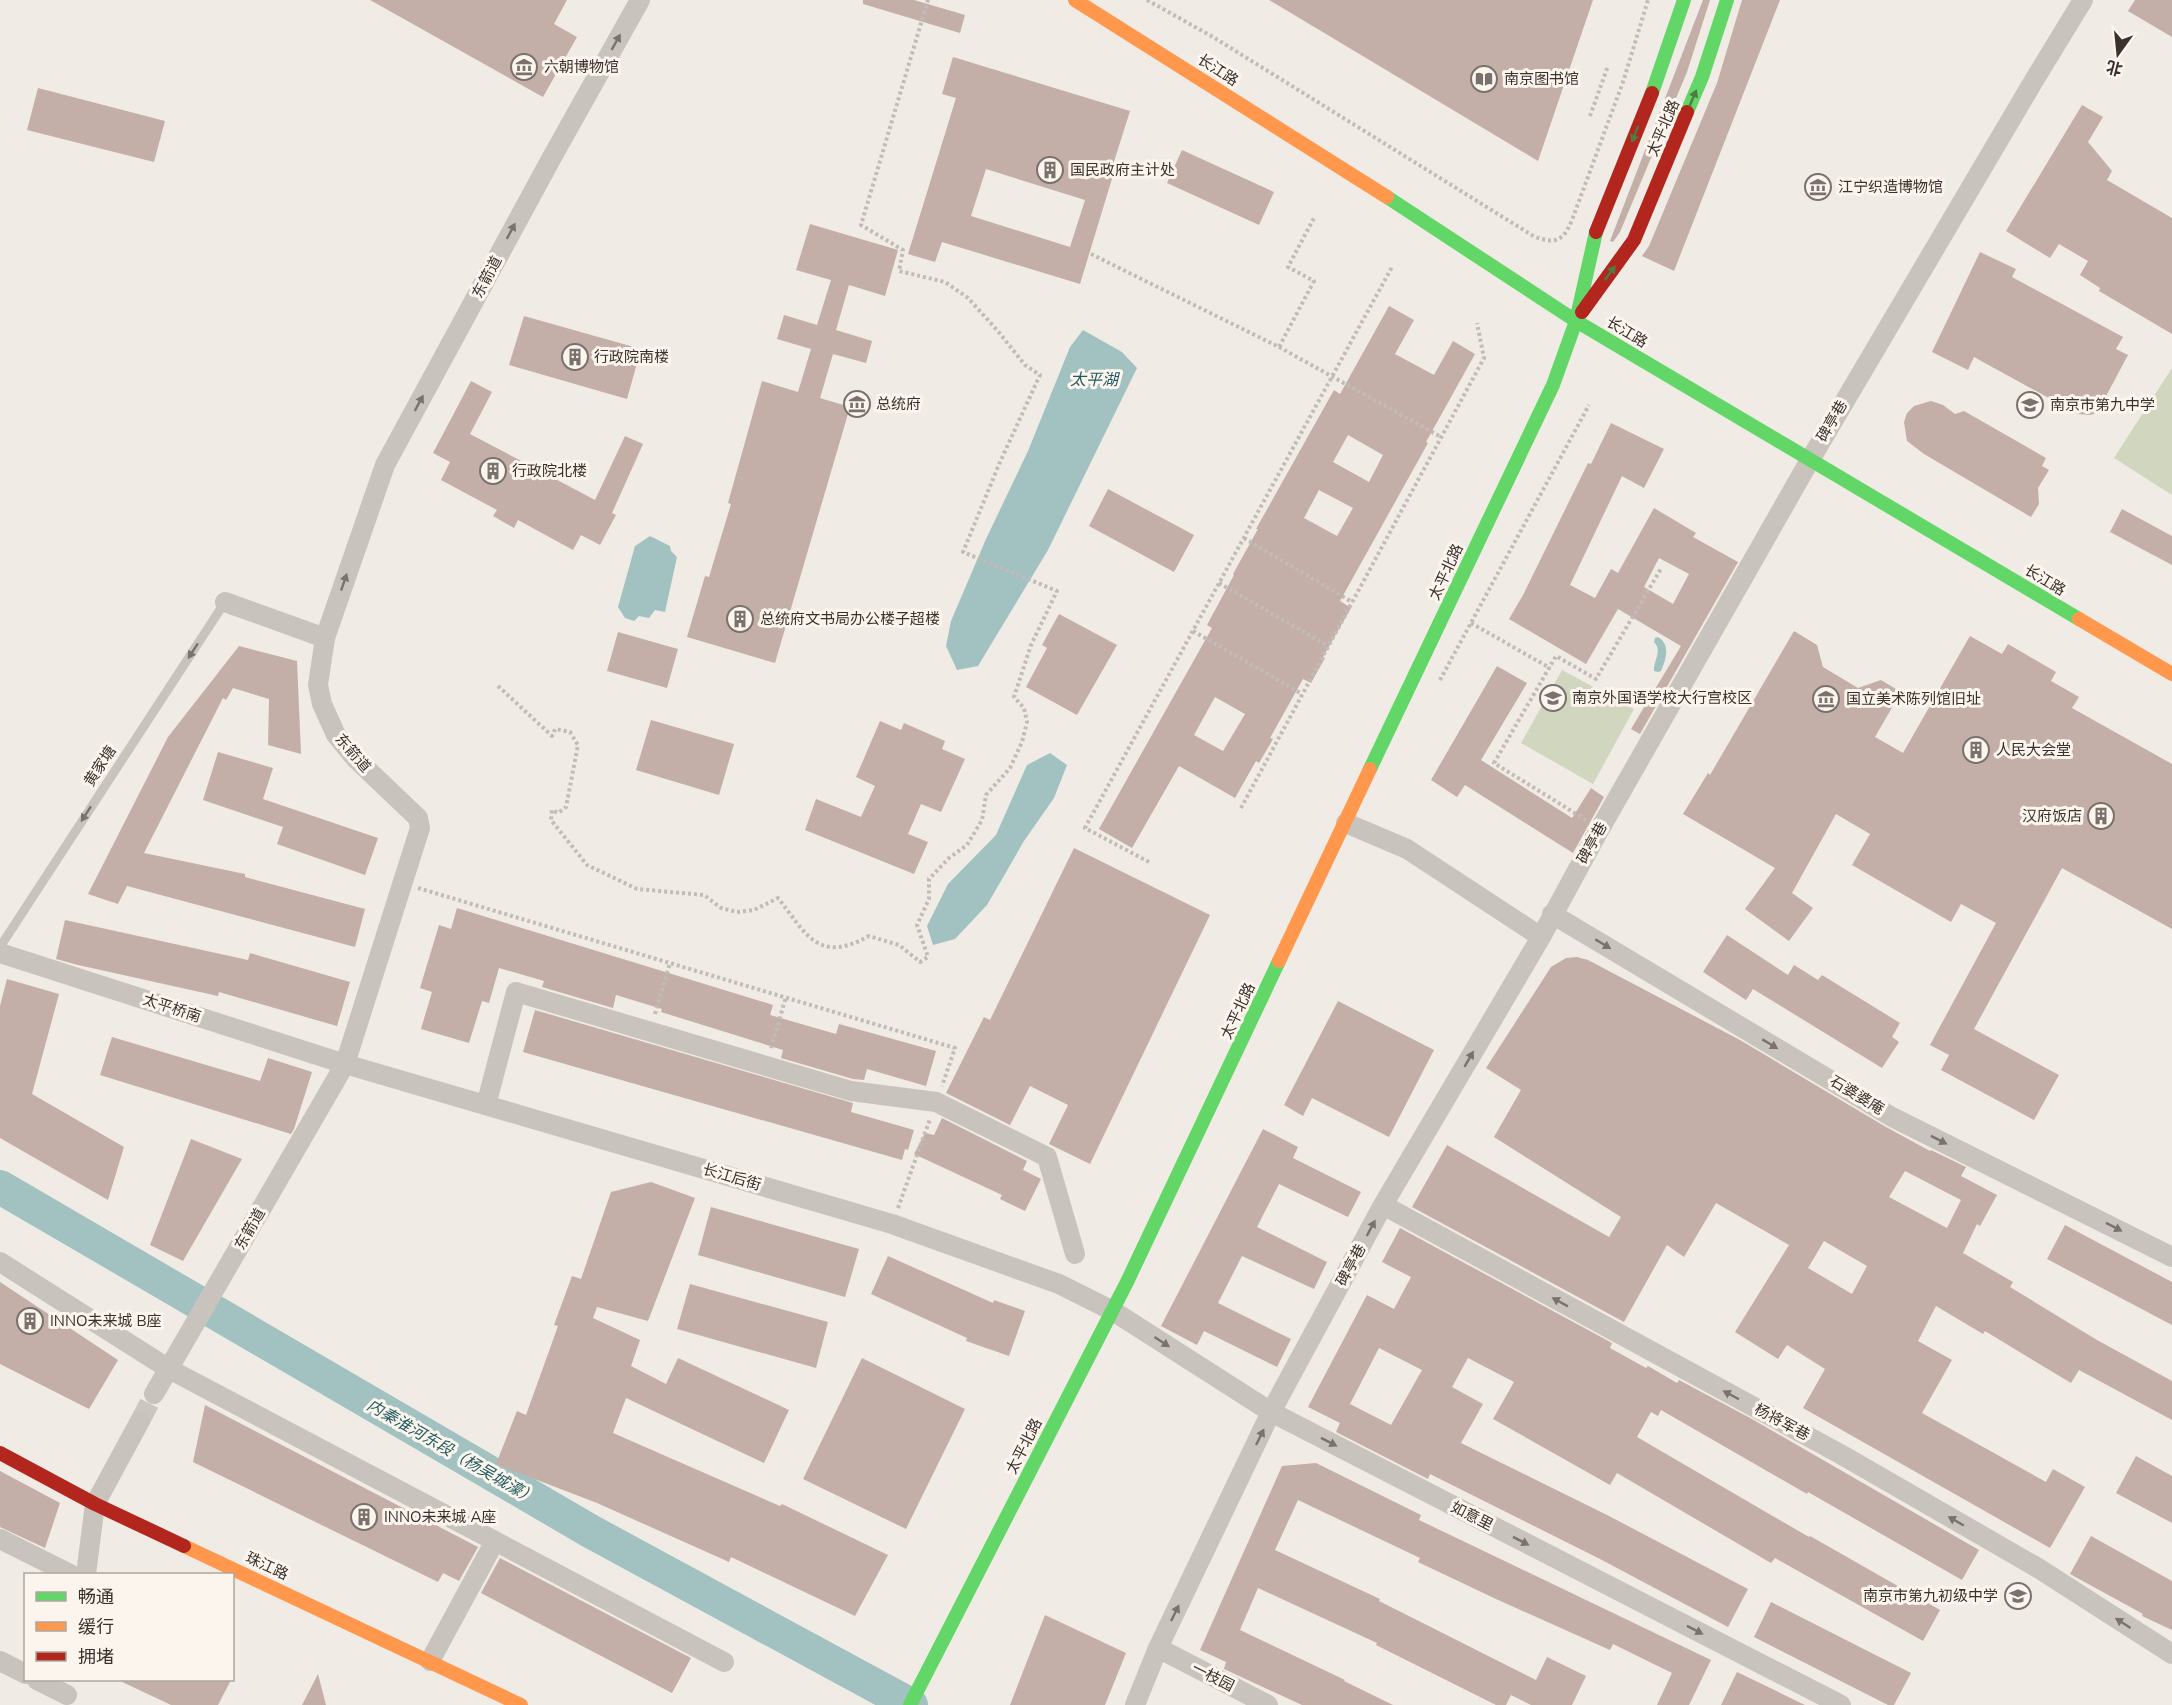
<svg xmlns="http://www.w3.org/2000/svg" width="2172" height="1705" font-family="'Nunito Sans','Noto Sans SC',sans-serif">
	<rect width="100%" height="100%" fill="#f0ebe5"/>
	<path fill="#d1d6bf" d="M2172 368V495L2114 458Z
		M1562 670 1634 709 1593 784 1521 743Z"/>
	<path fill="#a1c2c1" d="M1083 330 1122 352 1137 368 1048 550 978 666 957 670 946 646 951 621 986 539 1028 451 1070 347Z
		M650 536 670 546 671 551 677 557 665 612 655 610 649 618 639 616 634 621 625 618 618 607 635 546Z
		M1658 637C1671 645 1666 659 1661 671L1658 672 1654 671C1653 661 1663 651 1654 642L1655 638Z
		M1050 753 1067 765 1054 798 1024 841 987 905 955 939 933 945 927 926 948 884 996 835 1027 765Z"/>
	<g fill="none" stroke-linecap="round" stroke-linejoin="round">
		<path stroke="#a1c2c1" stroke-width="34" d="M0 1187 590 1531 911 1705"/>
	</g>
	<path fill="#c3afa7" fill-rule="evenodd" d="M370 0H567L554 24 577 37 543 97Z
		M863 0H914L965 15 960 33 863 4Z
		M1269 0H1593L1538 161Z
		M1703 0H1710L1687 72 1620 232 1613 242 1610 241Z
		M1742 0H1780L1674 271 1642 256 1649 246 1717 83Z
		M2135 0H2172V37L2128 11Z
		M953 57 1130 111 1111 171 1114 172 1080 284 942 242 935 262 908 254 956 98 942 94ZM986 169 1085 200 1070 247 971 216Z
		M38 88 165 121 154 162 27 130Z
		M2082 105 2103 117 2088 142 2112 171 2107 180 2172 218V334L2099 291 2100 288 2080 275 2088 261 2059 244 2050 258 2006 231Z
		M1182 150 1274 192 1259 225 1167 183Z
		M810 224 898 250 885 296 849 285 836 330 872 341 866 363 833 354 820 398 850 407 775 663 687 637 705 576 709 577 731 504 728 503 762 381 798 392 811 349 777 339 784 315 817 325 831 280 796 270Z
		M1980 252 2016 269 2012 277 2123 337 2116 349 2128 355 2097 413 2090 415 2078 414 1974 357 1968 370 1932 352Z
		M1389 306 1414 320 1395 354 1434 375 1453 341 1475 354 1426 442 1428 443 1340 601 1351 608 1323 657 1325 658 1311 683 1303 679 1270 738 1273 739 1259 763 1256 761 1235 798 1179 766 1132 848 1099 829 1212 628 1207 625 1234 575 1233 574 1258 529H1256L1334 390 1340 394ZM1348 435 1383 455 1369 482 1333 462ZM1319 490 1353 508 1337 536 1304 518ZM1215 697 1245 714 1223 751 1194 735Z
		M524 316 641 349 627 399 509 365Z
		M471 381 492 392 470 434 595 500 625 436 643 444 612 513 616 515 600 545 581 535 573 550 518 520 514 528 493 516 497 510 441 480 450 462 433 453Z
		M1931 401 1943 405 1955 414 1964 411 2046 458 2042 466 2049 470 2038 488 2039 504 2031 517 1924 454 1907 441 1904 422 1907 413 1914 406Z
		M1611 423 1664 449 1644 488 1622 476 1570 585 1595 598 1611 569 1618 573 1654 508 1696 533 1693 537 1738 562 1640 734 1631 729 1681 646 1618 609 1586 664 1509 619 1523 595 1588 463 1591 464ZM1659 558 1689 574 1673 604 1644 587Z
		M1108 489 1194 535 1174 572 1089 526Z
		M2122 509 2172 536V565L2110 532Z
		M1059 614 1117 645 1077 715 1026 687 1047 648 1042 645Z
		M1794 631 1817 645 1823 667 1858 688 1881 680 1901 692 1875 737 1903 753 1970 636 2002 654 2008 644 2056 672 2051 681 2079 697 2072 708 2172 764V929L2062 868 1974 1029 2059 1075 2034 1120 1941 1070 1949 1055 1930 1045 1996 923 1961 904 1951 922 1852 865 1870 834 1836 814 1792 893 1813 908 1789 941 1745 909 1775 868 1683 814 1708 773 1710 775Z
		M618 632 678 649 667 688 607 671Z
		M239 646 297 661 301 754 268 745 269 699 233 688 226 700 223 698 144 853 245 874V877L365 909 355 947 127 886 118 904 88 894 168 737Z
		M1497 666 1527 683 1481 760 1572 818 1591 788 1604 797 1573 853 1465 785 1457 797 1431 780Z
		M651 720 734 744 719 795 636 770Z
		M880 721 901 730 904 723 945 741 942 749 965 759 941 812 921 804 908 834 928 842 914 874 805 830 816 799 861 817 875 786 856 777Z
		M218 752 273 768 263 799 378 838 365 875 277 844 283 827 203 800Z
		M1074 848 1210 915 1090 1164 1049 1144 1068 1105 1030 1086 1010 1125 946 1093 984 1017 990 1020Z
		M457 908 773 1005 770 1015 836 1034 839 1024 936 1051 926 1086 867 1069 864 1080 853 1079 781 1058 783 1050 661 1012 662 1009 616 995 613 1008 542 987 544 981 499 968 489 1003 482 1001 469 1043 421 1029 432 992 420 988 439 925 451 929Z
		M65 920 248 960 250 953 350 982 337 1026 219 992 218 996 78 965 56 959Z
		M1727 935 1788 975 1794 965 1818 980 1822 975 1900 1023 1892 1037 1899 1042 1882 1068 1753 989 1746 1000 1703 972Z
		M1577 957 1588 960 1740 1040 1886 1127 1930 1151 1931 1150 1966 1167 1961 1176 1997 1195 1980 1226 1977 1224 1963 1253 2013 1282 2010 1287 2097 1340 2172 1381V1420L2079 1370 2071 1383 1985 1331 1983 1334 1936 1306 1918 1341 1952 1360 1922 1413 2046 1482 2053 1469 2085 1487 2050 1548 1803 1408 1825 1369 1787 1345 1778 1359 1735 1332 1789 1245 1716 1203 1684 1257 1667 1245 1624 1322 1412 1207 1447 1145 1609 1237 1621 1217 1494 1137 1521 1090 1486 1068 1551 967 1566 958ZM1905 1171 1961 1200 1947 1228 1889 1197ZM1824 1241 1867 1266 1852 1294 1808 1268Z
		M7 979 59 994 32 1094 124 1147 108 1200 0 1138V1006Z
		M1338 1001 1434 1050 1389 1137 1312 1098 1303 1116 1284 1105Z
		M535 1010 853 1103 851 1112 914 1130 908 1150 905 1149 902 1160 523 1052Z
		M112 1037 260 1081 268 1058 312 1072 294 1129 291 1134 100 1075Z
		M942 1118 1027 1161 1023 1170 1041 1179 1025 1211 1000 1199 1002 1195 914 1154 925 1133 934 1135Z
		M1263 1129 1298 1147 1293 1158 1361 1192 1348 1217 1279 1184 1257 1227 1327 1262 1314 1289 1242 1256 1218 1303 1291 1339 1277 1367 1204 1331 1197 1345 1161 1326Z
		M191 1139 242 1159 183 1261 150 1245Z
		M651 1182 695 1198 648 1321 597 1307 593 1318 640 1340 631 1366 666 1384 678 1358 789 1410 764 1463 626 1398 613 1433 780 1506 782 1504 888 1555 855 1616 731 1557 729 1562 597 1503 496 1464 517 1411 526 1415 558 1326 554 1325 572 1276 581 1279 611 1192Z
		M711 1207 859 1249 845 1297 698 1255Z
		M2065 1225 2172 1282V1325L2047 1259Z
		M1400 1228 1612 1343 1610 1348 1646 1368 1648 1366 1677 1383 1679 1380 1752 1419 1979 1550 1962 1580 1808 1492 1807 1494 1661 1410 1658 1416 1651 1412 1637 1437 1809 1537 1810 1536 1940 1610 1923 1641 1775 1558 1771 1563 1617 1473 1610 1485 1493 1419 1514 1382 1468 1358 1452 1387 1483 1404 1461 1443 1609 1516 1748 1589 1728 1627 1600 1559 1430 1474 1428 1479 1336 1432 1340 1423 1308 1407 1367 1295 1394 1309 1411 1277 1382 1262ZM1379 1348 1422 1370 1391 1425 1350 1404Z
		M888 1256 993 1303 994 1300 1025 1311 1009 1356 966 1341 967 1338 871 1294Z
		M0 1282 118 1360 89 1409 0 1364Z
		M690 1284 828 1322 816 1368 677 1329Z
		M862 1358 965 1409 906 1529 803 1479Z
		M205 1405 478 1547 459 1581 443 1573 438 1582 193 1462Z
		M2136 1456 2172 1476V1523L2116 1493Z
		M1316 1463 1421 1515 1419 1520 1711 1660 1689 1705H1657L1672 1673 1613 1644 1610 1650 1496 1599 1418 1562 1420 1558 1298 1500 1275 1550 1380 1599 1379 1601 1536 1680 1547 1657 1586 1676 1572 1705H1531L1511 1695 1506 1705H1496L1376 1645 1377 1643 1258 1588 1240 1630 1345 1680 1344 1681 1393 1705H1302L1224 1669 1226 1662 1200 1650 1282 1466Z
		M0 1471 60 1503 45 1548 0 1527Z
		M2091 1536 2172 1581V1630L2142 1616 2143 1614 2070 1574Z
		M500 1558 691 1658 672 1693 481 1593Z
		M1771 1602 1911 1673 1894 1705H1888L1754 1637Z
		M1045 1615 1126 1653 1105 1705H1010Z
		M1737 1672 1805 1705H1721Z
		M318 1674 326 1705H302Z
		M118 1680H231L218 1705H171Z"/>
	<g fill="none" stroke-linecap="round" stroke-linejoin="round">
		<path stroke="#ccc6c0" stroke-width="20" stroke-dasharray="20 10" stroke-linecap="butt" d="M140 1421 154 1394"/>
		<path stroke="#c2bbb6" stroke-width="4" stroke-dasharray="3 3" stroke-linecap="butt" d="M1147 0 1213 37 1535 237C1557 244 1563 241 1572 220L1623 82 1648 0
			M1590 116 1608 66
			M1091 254 1279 347 1314 281 1288 267 1315 216
			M1279 347 1441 437
			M1244 538 1352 602
			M1219 583 1328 646
			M1471 623 1550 668
			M1193 631 1302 694
			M1440 680 1589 405
			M498 686 552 736 555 729 570 732 578 745 566 807 558 813 552 810 551 820 587 865 637 889 704 895 721 908 737 912 754 910 778 898C807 935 818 964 869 936L899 945 920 962 928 957 917 925 929 899V879L949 858 967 845 982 820 986 795 1010 768 1022 742 1027 722 1024 708 1014 697 1031 645 1057 591 963 552 1000 462 1040 375 1025 365 997 330 968 298 945 282 899 271 903 250 861 225 928 0
			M1241 808 1484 358 1477 323
			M1586 820 1494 763 1556 656 1596 679 1662 567
			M1149 862 1085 828 1392 267
			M418 888 955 1048 942 1086
			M655 1014 670 963
			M771 1048 786 997
			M898 1208 930 1119"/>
		<path stroke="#c9c3be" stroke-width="9" d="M0 947 225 602"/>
		<path stroke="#c9c3be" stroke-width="20" d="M225 602 325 638
			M1346 823 1407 849 1541 937
			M1552 914 1892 1117 2172 1257
			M0 953 345 1064 892 1224 1059 1284 1113 1311 1271 1412 1841 1705
			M486 1105 516 992 851 1091 936 1102 1047 1157 1075 1254
			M1383 1205 1842 1455 2038 1568 2172 1654
			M0 1262 169 1369 724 1662
			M154 1394 345 1064 420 828 418 818 355 758 336 735 322 704 318 685 325 638 385 465 551 159 640 0
			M0 1539 70 1574
			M86 1574 95 1504 140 1421
			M1158 1648 1268 1705
			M0 1661 26 1674
			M430 1661 495 1541
			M37 1680 67 1695
			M1135 1705 1158 1648 1271 1412 1383 1205 1541 937 1597 834 1810 460 2033 82 2083 0"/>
		<path stroke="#63d668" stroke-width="14" d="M1652 93 1684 0
			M1687 112 1702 77 1727 0
			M1387 197 1576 321 2079 619
			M1370 769 1553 385 1576 321 1596 232
			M910 1705 1127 1282 1279 961"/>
		<path stroke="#ff974d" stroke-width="14" d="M1075 0 1387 197
			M2079 619 2172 674
			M1279 961 1370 769
			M184 1546 521 1705"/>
		<path stroke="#b3261e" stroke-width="14" d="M1596 232 1652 93
			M1582 312 1634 240 1687 112
			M0 1453 95 1504 184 1546"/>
	</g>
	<defs><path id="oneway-solid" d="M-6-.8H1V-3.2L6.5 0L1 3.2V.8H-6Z" transform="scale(1.5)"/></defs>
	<g fill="#7b726d">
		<use href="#oneway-solid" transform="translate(616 42) rotate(-61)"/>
		<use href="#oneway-solid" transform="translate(511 231) rotate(-62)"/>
		<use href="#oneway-solid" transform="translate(419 403) rotate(-62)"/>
		<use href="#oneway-solid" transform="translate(344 582) rotate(-71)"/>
		<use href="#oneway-solid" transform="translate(193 651) rotate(123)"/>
		<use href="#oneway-solid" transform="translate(86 814) rotate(123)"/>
		<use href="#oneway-solid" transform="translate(1603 944) rotate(31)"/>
		<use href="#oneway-solid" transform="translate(1770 1044) rotate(31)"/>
		<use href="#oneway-solid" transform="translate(1469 1059) rotate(-60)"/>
		<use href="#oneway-solid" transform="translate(1939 1140) rotate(27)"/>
		<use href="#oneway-solid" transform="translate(2114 1227) rotate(27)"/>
		<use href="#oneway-solid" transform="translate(1371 1228) rotate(-62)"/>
		<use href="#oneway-solid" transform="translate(1560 1302) rotate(-151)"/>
		<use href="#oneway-solid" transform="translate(1162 1342) rotate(33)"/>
		<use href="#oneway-solid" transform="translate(1731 1395) rotate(-152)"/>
		<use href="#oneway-solid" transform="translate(1260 1437) rotate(-64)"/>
		<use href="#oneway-solid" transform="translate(1329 1442) rotate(27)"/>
		<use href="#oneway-solid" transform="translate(1956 1521) rotate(-150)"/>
		<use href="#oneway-solid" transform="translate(1521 1541) rotate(27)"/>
		<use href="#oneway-solid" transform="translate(1175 1613) rotate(-64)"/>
		<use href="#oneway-solid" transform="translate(2123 1623) rotate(-147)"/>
		<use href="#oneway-solid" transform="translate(1695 1630) rotate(27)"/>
	</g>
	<g fill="#4d7b46">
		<use href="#oneway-solid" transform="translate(1693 98) rotate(-67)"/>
		<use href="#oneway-solid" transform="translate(1635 134) rotate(112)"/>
		<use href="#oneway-solid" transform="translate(1610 273) rotate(-54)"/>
	</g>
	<defs>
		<symbol id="museum-ring" viewBox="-11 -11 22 22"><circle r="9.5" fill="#fbf5ee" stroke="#7a716c" stroke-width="1.5"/><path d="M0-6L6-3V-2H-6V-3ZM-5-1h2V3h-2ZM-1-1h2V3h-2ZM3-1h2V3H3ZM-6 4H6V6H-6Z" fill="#7a716c"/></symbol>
		<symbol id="library-ring" viewBox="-11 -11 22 22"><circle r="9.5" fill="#fbf5ee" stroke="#7a716c" stroke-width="1.5"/><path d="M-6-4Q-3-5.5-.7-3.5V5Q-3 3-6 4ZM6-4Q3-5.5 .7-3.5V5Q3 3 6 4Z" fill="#7a716c"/></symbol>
		<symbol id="building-ring" viewBox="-11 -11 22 22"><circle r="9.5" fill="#fbf5ee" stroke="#7a716c" stroke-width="1.5"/><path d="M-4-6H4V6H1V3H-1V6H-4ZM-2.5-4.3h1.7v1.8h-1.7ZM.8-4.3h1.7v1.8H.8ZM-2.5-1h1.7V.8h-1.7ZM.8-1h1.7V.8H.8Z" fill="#7a716c"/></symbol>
		<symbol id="school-ring" viewBox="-11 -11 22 22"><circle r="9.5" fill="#fbf5ee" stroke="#7a716c" stroke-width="1.5"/><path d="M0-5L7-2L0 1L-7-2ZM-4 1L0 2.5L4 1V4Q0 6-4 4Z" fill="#7a716c"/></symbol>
	</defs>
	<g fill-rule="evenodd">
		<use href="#museum-ring" x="509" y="52" width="30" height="30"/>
		<use href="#library-ring" x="1469" y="64" width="30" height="30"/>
		<use href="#building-ring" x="1035" y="155" width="30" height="30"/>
		<use href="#museum-ring" x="1803" y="172" width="30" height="30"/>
		<use href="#building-ring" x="560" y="342" width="30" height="30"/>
		<use href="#museum-ring" x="842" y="389" width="30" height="30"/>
		<use href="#school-ring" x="2015" y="390" width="30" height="30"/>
		<use href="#building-ring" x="478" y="456" width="30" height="30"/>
		<use href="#building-ring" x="725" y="604" width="30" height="30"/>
		<use href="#school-ring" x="1538" y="683" width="30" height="30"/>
		<use href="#museum-ring" x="1811" y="684" width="30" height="30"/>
		<use href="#building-ring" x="1961" y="735" width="30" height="30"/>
		<use href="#building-ring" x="2086" y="801" width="30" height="30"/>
		<use href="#building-ring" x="15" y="1306" width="30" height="30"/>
		<use href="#building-ring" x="349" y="1502" width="30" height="30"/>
		<use href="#school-ring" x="2003" y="1581" width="30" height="30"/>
	</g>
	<g text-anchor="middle" stroke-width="6" stroke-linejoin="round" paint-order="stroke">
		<g font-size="15" fill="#3b302b" stroke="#fbf5ee" text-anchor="start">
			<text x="544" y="72">六朝博物馆</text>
			<text x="1504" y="84">南京图书馆</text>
			<text x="1070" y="175">国民政府主计处</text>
			<text x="1838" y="192">江宁织造博物馆</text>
			<text x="594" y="362">行政院南楼</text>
			<text x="876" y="409">总统府</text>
			<text x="2050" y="410">南京市第九中学</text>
			<text x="512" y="476">行政院北楼</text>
			<text x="760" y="624">总统府文书局办公楼子超楼</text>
			<text x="1572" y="703">南京外国语学校大行宫校区</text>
			<text x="1846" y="704">国立美术陈列馆旧址</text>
			<text x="1996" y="755">人民大会堂</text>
			<text x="2082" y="821" text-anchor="end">汉府饭店</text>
			<text x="50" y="1326">INNO未来城 B座</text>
			<text x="384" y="1522">INNO未来城 A座</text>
			<text x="1998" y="1601" text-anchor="end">南京市第九初级中学</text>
		</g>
		<g font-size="15" fill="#3b302b" stroke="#fbf5ee">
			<text transform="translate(1218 70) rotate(33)" y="5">长江路</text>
			<text transform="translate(1663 128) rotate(-67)" y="5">太平北路</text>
			<text transform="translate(487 277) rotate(-62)" y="5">东箭道</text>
			<text transform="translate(1627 332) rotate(31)" y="5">长江路</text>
			<text transform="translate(1832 421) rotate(-60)" y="5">碑亭巷</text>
			<text transform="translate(1446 572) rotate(-65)" y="5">太平北路</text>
			<text transform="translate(2045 580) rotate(31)" y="5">长江路</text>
			<text transform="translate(353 753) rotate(49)" y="5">东箭道</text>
			<text transform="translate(100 766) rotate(-57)" y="5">黄家塘</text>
			<text transform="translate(1592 843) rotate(-61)" y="5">碑亭巷</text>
			<text transform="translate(172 1008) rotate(18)" y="5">太平桥南</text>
			<text transform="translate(1238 1011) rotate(-65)" y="5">太平北路</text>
			<text transform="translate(1857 1095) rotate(31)" y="5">石婆婆庵</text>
			<text transform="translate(732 1177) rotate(16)" y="5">长江后街</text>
			<text transform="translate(250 1229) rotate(-60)" y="5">东箭道</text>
			<text transform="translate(1351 1265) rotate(-62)" y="5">碑亭巷</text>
			<text transform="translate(1782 1422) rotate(28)" y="5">杨将军巷</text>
			<text transform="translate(1024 1446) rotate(-63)" y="5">太平北路</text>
			<text transform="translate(1472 1516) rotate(27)" y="5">如意里</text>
			<text transform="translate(267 1566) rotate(25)" y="5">珠江路</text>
			<text transform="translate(1213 1677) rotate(27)" y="5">一枝园</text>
		</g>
		<g font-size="16" font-style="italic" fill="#1f5a5e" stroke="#fbf5ee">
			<text x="1094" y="385">太平湖</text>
			<text transform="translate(452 1451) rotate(30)" y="6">内秦淮河东段（杨吴城濠）</text>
		</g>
	</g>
	<rect x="24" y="1573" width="210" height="108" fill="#fbf5ee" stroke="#aea6a0" stroke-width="1.5"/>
	<rect x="36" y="1592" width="30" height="9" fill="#63d668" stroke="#aea6a0" stroke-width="1.5"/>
	<text x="78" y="1603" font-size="18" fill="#3b302b">畅通</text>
	<rect x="36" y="1622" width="30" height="9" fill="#ff974d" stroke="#aea6a0" stroke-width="1.5"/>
	<text x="78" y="1633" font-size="18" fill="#3b302b">缓行</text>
	<rect x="36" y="1652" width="30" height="9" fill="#b3261e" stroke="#aea6a0" stroke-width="1.5"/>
	<text x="78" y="1663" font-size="18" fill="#3b302b">拥堵</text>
	<g transform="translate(2118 54) rotate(195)" stroke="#fbf5ee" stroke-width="4.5" paint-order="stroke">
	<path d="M0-4.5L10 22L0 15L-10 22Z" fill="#3b302b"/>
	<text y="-9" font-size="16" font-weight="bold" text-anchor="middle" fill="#3b302b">北</text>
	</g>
</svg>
